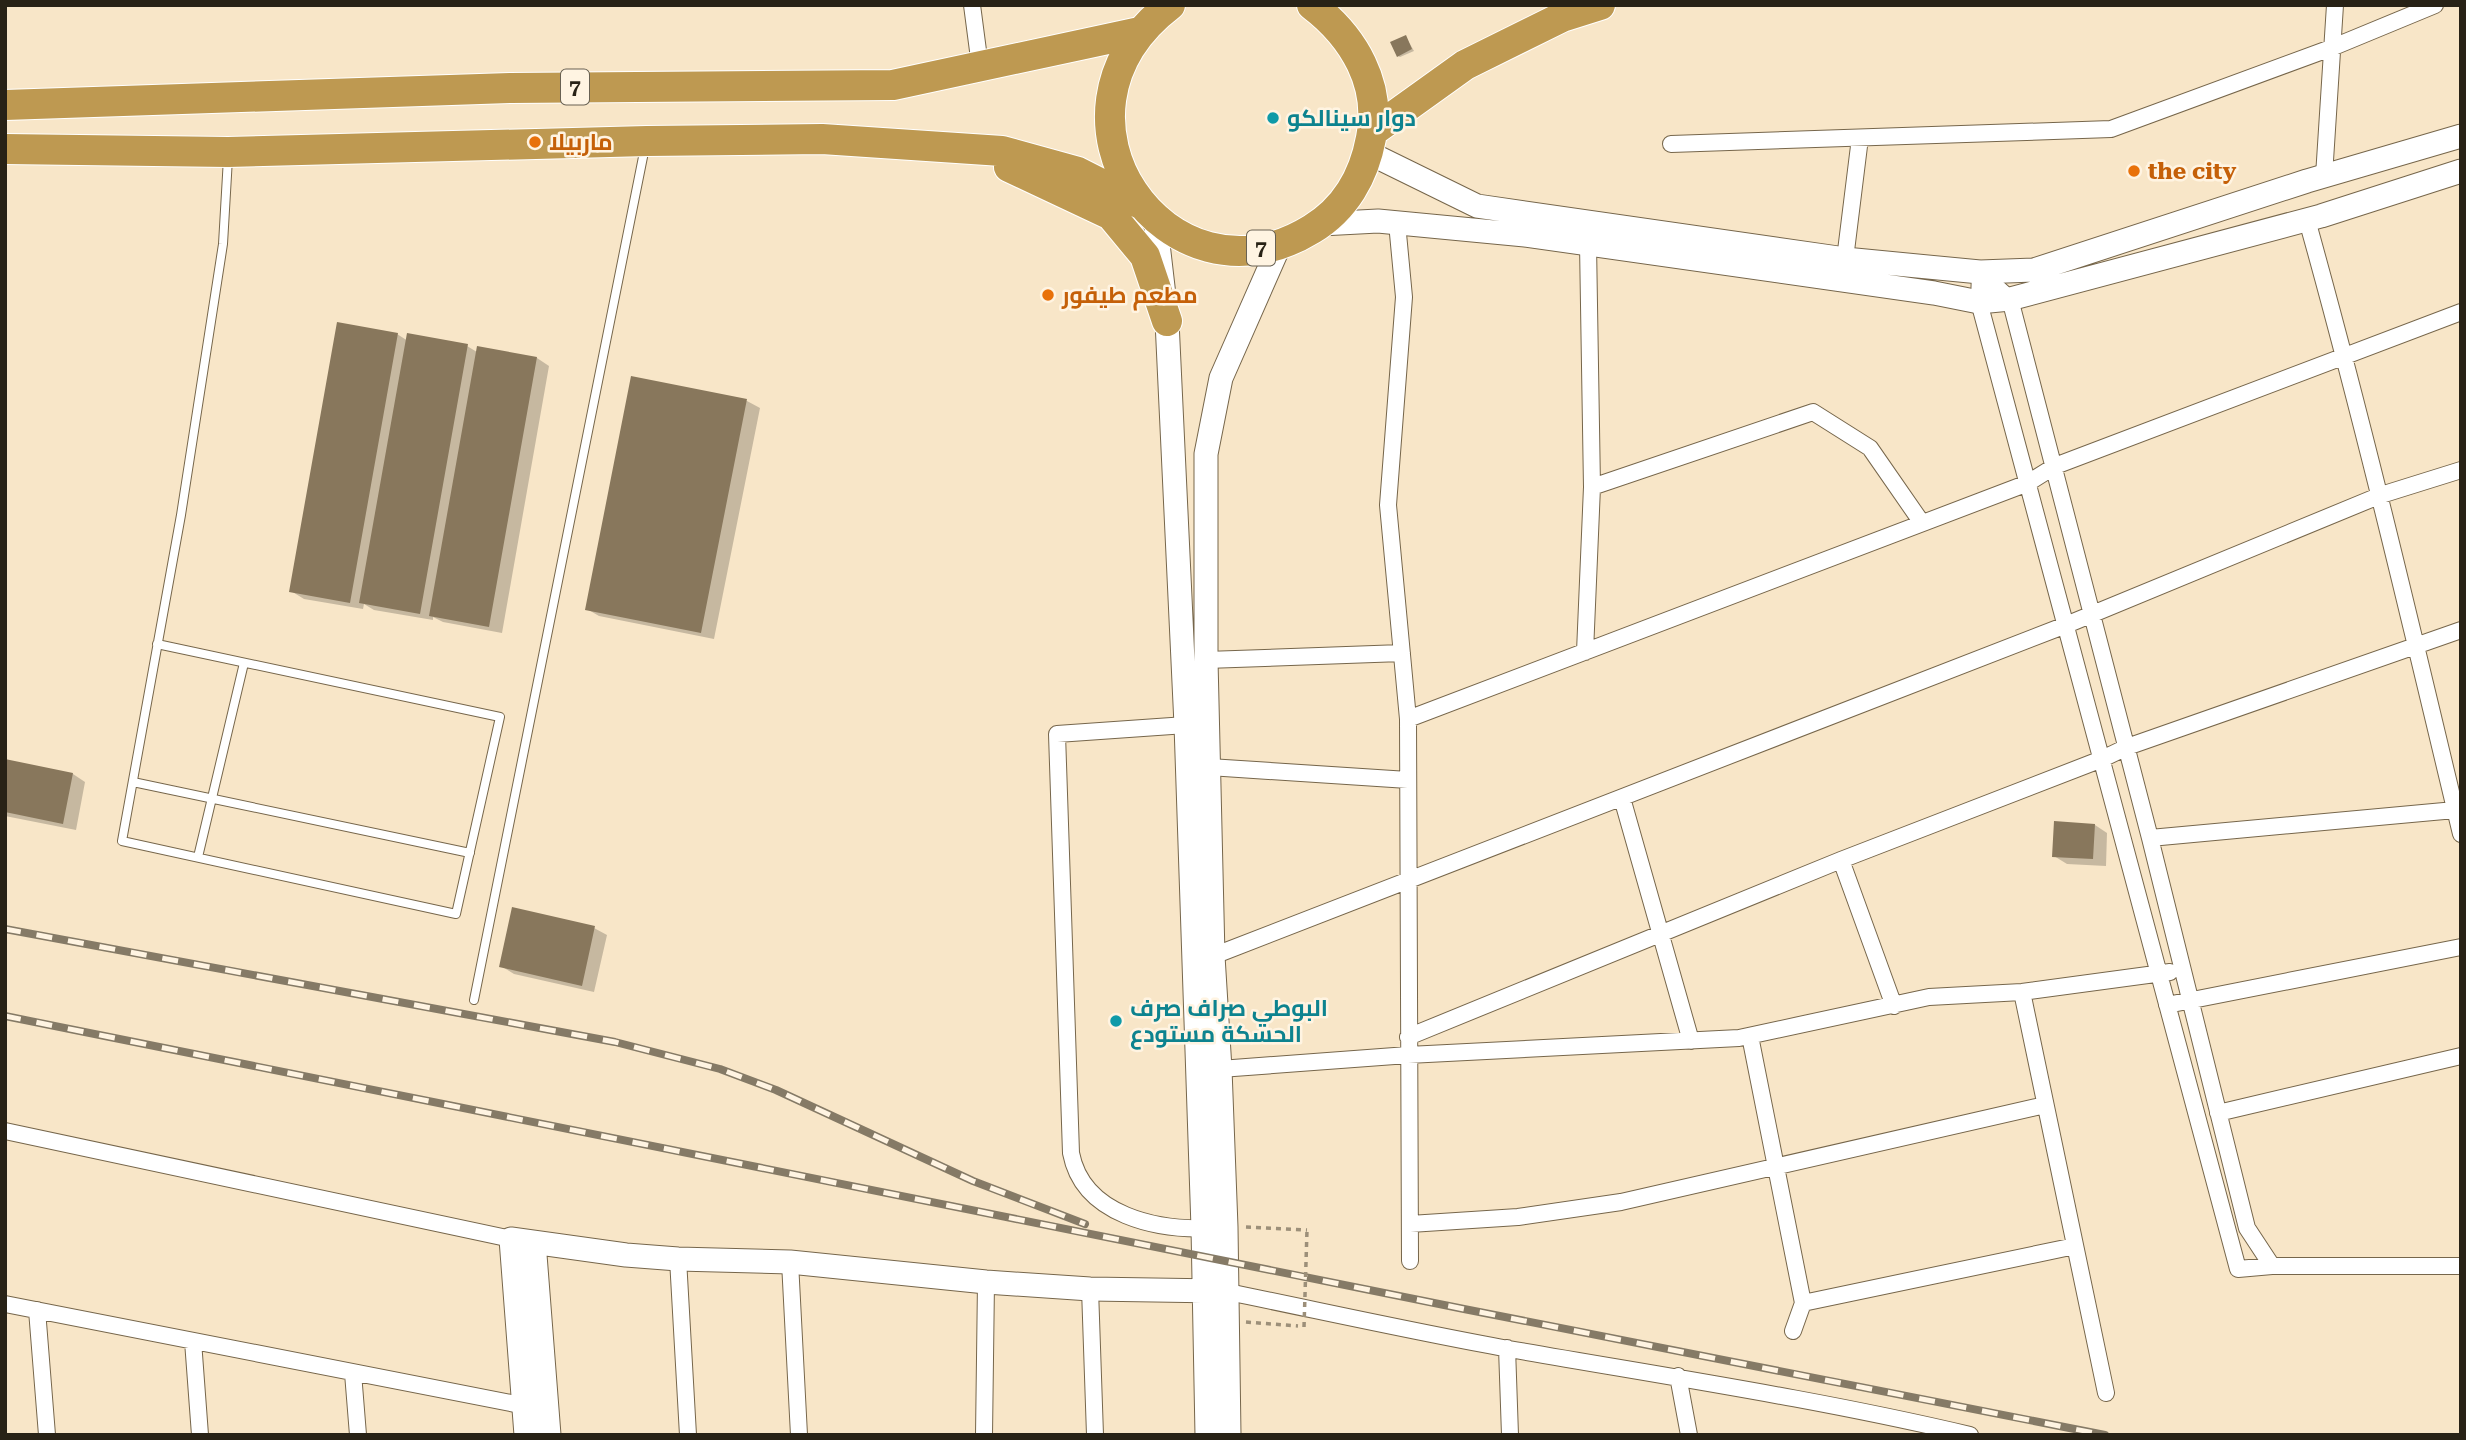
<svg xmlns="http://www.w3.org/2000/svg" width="2466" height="1440" font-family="'Roboto Serif',Cairo,serif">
	<rect width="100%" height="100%" fill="#f8e6c8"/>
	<path fill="#0003" d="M1406 37 1414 51 1400 57 1398 56Z
		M397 334 408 341 467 346 477 352 537 358 549 366 502 633 443 622 433 617V620L374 610 364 604 363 609 304 599 291 591Z
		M632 378 747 401 760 408 714 639 599 616 587 609Z
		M5 761 73 774 85 782 76 830 5 816Z
		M2095 825 2107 833 2106 866 2067 864 2054 856Z
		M594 928 607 935 594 992 514 974 501 966Z"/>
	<path fill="#88775c" d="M1406 35 1412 49 1397 57 1390 42Z
		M337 322 398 333 350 603 289 592Z
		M407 333 468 344 420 614 359 603Z
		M477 346 537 357 489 627 429 616Z
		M631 376 747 399 701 633 585 610Z
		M5 759 73 773 63 824 5 812Z
		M2054 821 2095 824 2093 859 2052 857Z
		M512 907 595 926 582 986 499 967Z"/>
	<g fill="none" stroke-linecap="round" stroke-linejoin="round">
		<defs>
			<path id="lane" d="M157 644 500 717 456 914 122 841 181 515 223 244 228 158
				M133 782 470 853
				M198 857 244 663
				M474 1000 645 147"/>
			<path id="street" d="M972 5 980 66
				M1671 144 2111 129 2331 48 2435 5
				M2324 176 2335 5
				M2307 220C2364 424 2412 629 2461 834
				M1397 223 1404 297 1388 505 1408 719 1410 1261
				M1845 259 1860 138
				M1592 487 1813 412 1870 448 1922 523
				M1585 652 1592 487 1588 244
				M1206 660 1402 653
				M1408 719 2028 483 2055 466 2461 312
				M1186 725 1057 734 1071 1153C1083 1216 1158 1231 1213 1228
				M1209 767 1408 780
				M1622 798 1691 1041
				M2150 838 2455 810
				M1841 860 1894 1006
				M1213 956 2066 625 2381 495 2461 470
				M2022 992 2106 1393
				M2167 1005 2461 947
				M1750 1036 1803 1303 1793 1331
				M1408 1037 1841 860 2102 759 2127 747 2461 630
				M1220 1069 1408 1055 1739 1038 1929 997 2022 992 2170 972
				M2218 1113 2461 1056
				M5 1131 511 1239
				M1410 1224 1518 1217 1621 1202 2045 1105
				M678 1259 688 1435
				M790 1262 799 1435
				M2272 1266 2247 1228 2150 838 2010 299 1980 272 1979 302 2238 1269 2272 1266H2461
				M1090 1289 1095 1435
				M1228 1292C1321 1311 1415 1332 1509 1349 1663 1376 1818 1399 1970 1435
				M1803 1303 2075 1246
				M5 1304 531 1407
				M37 1310 47 1435
				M193 1341 200 1435
				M1507 1348 1510 1435
				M353 1373 358 1435
				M1678 1376 1689 1435
				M984 1435 986 1282"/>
			<path id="secondary" d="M1369 153 1477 206 1845 259 1980 272 2034 270 2307 181 2461 136
				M1155 218 1167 321 1186 725 1203 1228 1207 1435
				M1321 224 1378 221 1525 235 1934 293 1979 302 2010 299 2321 216 2461 171
				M534 1242 549 1435
				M526 1435 511 1239 626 1255 678 1259 790 1262 986 1282 1090 1289 1218 1291
				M1229 1435 1226 1227 1220 1069 1213 956 1206 660V454L1221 378 1280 244"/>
			<path id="highway" d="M1170 5C1026 115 1168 318 1312 229 1345 209 1364 176 1371 138 1382 85 1354 37 1312 5
				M5 105 510 88 893 85 1140 32
				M1373 131 1465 65 1562 17 1600 5
				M5 149 228 152 647 141 822 139 1002 151 1078 172 1143 205
				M1009 167 1111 215 1145 256 1167 321"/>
		</defs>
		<use href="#lane" stroke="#76664b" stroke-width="10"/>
		<use href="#street" stroke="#76664b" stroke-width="18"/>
		<use href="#secondary" stroke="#76664b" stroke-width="25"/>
		<use href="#highway" stroke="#fff" stroke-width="32"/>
		<path stroke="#9c8f79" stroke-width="3.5" stroke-dasharray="5 5" stroke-linecap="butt" d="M1246 1227 1307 1230
			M1246 1322 1298 1326"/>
		<use href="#lane" stroke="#fff" stroke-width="8"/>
		<use href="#street" stroke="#fff" stroke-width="16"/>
		<use href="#secondary" stroke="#fff" stroke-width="23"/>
		<use href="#highway" stroke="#be9951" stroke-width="30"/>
		<defs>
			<path id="rail" d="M5 929 615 1042 720 1069 776 1090 973 1181 1085 1224
				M5 1016 1464 1309 2105 1435"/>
		</defs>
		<use href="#rail" stroke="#857a66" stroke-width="8"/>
		<use href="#rail" stroke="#fff4e2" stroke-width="5" stroke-dasharray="16" stroke-linecap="butt"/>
		<path stroke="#9c8f79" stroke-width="3.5" stroke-dasharray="5 5" stroke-linecap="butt" d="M1304 1327 1307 1230"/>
	</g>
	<g fill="#0f9aa8" stroke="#fff4e2" stroke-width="2.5">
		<circle cx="1273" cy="118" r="7"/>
		<circle cx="1116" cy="1021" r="7"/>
	</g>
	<g fill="#e8710a" stroke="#fff4e2" stroke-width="2.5">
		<circle cx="535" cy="142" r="7"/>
		<circle cx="2134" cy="171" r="7"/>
		<circle cx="1048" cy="295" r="7"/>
	</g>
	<g text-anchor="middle" stroke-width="5" stroke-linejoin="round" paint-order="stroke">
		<g fill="#fff4e2" stroke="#686153" stroke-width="2">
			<rect x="561" y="69.5" width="28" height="35" rx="5"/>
			<rect x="1247" y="230.5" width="28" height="35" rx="5"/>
		</g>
		<g font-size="21" font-weight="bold" fill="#282216">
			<text x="575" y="94">7</text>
			<text x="1261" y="255">7</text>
		</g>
		<g font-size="23" font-weight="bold" fill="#0d838f" stroke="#fff4e2" text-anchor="start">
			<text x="1287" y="126">دوار سينالكو</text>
			<text x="1130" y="1016">البوطي صراف صرف<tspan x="1130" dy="26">الحسكة مستودع</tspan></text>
		</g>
		<g font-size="23" font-weight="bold" fill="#c56008" stroke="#fff4e2" text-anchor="start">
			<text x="549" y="150">ماربيلا</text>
			<text x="2148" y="179">the city</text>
			<text x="1062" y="303">مطعم طيفور</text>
		</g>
	</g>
	<rect width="2466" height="1440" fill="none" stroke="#282216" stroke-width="14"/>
</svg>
